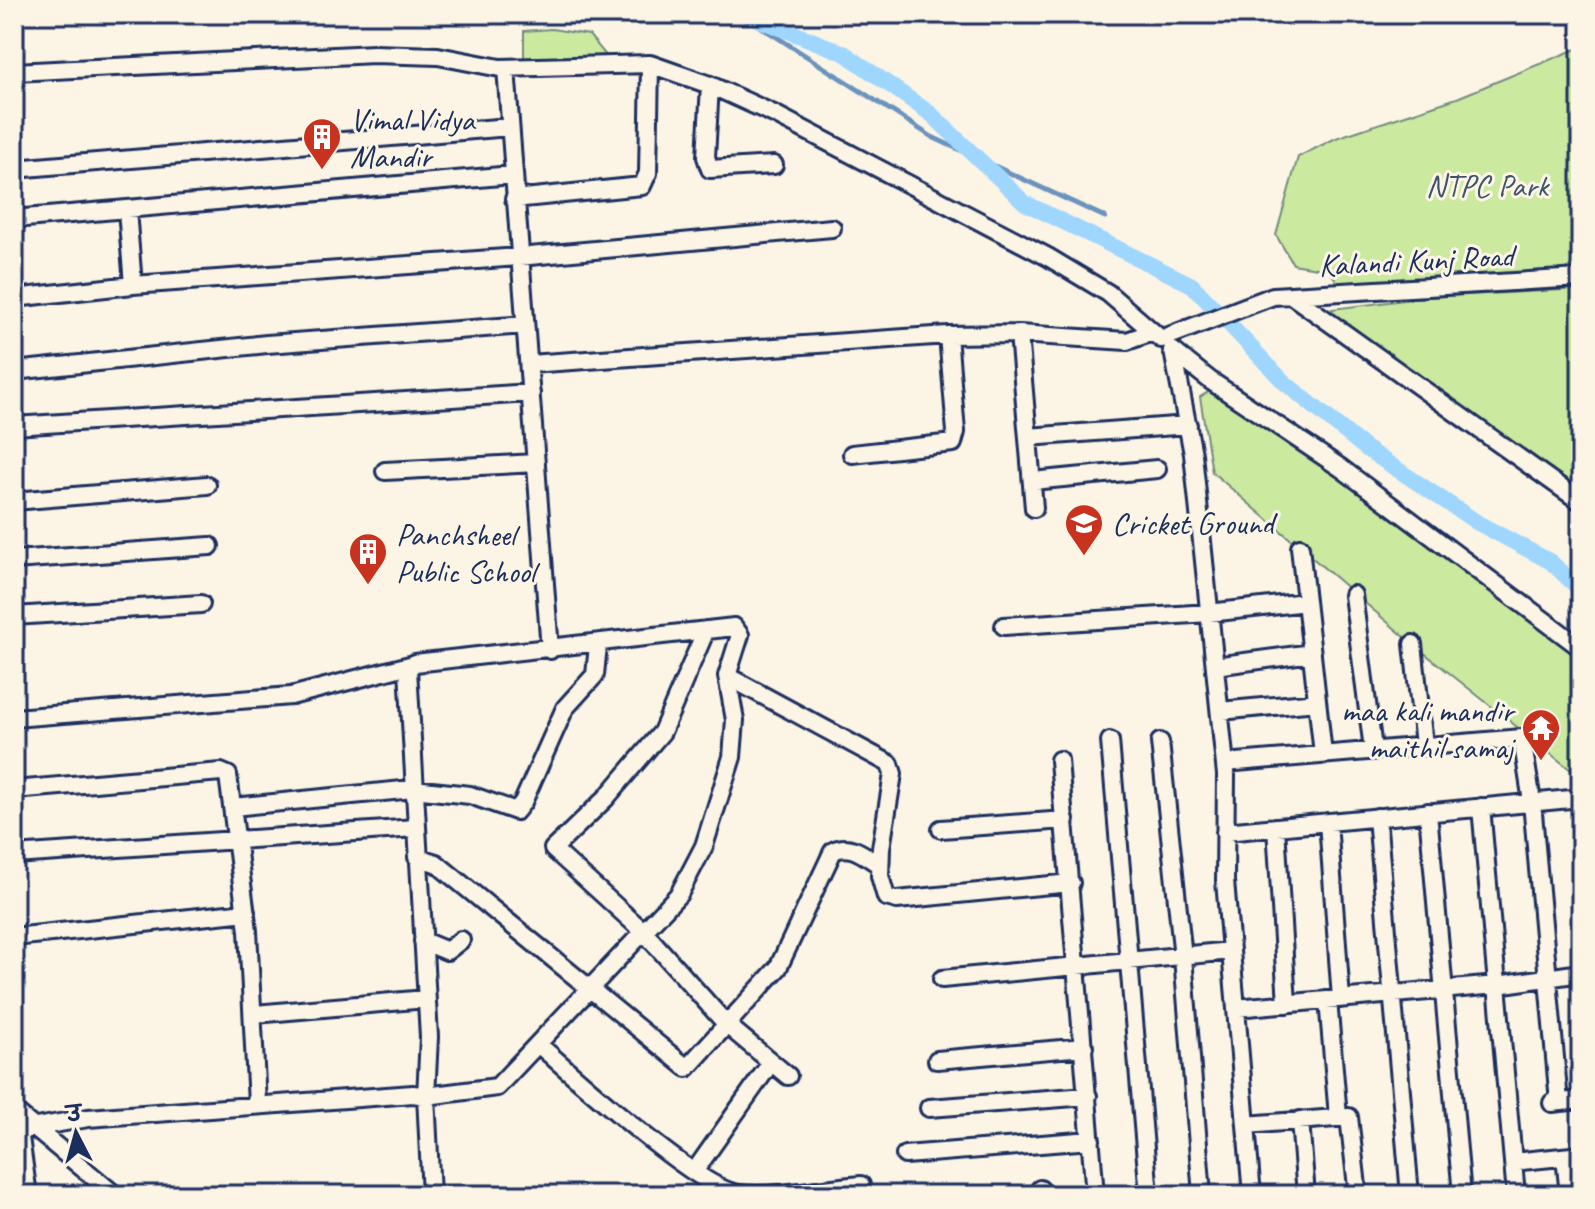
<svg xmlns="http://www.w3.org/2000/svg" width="1595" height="1209" font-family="Caveat,'Playpen Sans Deva',sans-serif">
	<rect width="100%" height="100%" fill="#fcf5e5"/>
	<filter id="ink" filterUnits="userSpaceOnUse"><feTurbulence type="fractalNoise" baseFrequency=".0125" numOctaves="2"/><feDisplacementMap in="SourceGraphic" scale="16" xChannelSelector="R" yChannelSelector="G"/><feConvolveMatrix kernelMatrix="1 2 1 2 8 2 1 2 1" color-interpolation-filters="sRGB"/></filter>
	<g filter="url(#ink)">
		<path fill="#cce9a0" stroke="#748c7f" stroke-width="2" d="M552 29 589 35 609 59 524 63V31Z
			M1581 47V269L1340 286 1329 270 1293 264 1276 235 1298 157 1336 138 1457 98Z
			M1581 289V493L1337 319 1332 309 1429 297Z
			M1215 388 1581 655V778L1413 644 1212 472 1200 397Z"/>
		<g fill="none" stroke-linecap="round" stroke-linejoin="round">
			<path stroke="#6a93be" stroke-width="5" d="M741 14 932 137 1105 217
				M1581 591V590"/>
			<path stroke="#9fd6fe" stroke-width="16" d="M745 14 844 53 931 114 1025 203 1192 285 1284 382 1365 448 1478 523 1551 562 1581 591"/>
			<defs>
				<path id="minor" d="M506 68 550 650
					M14 72 374 54 438 56 500 68 650 64 710 85 776 115 1048 257 1108 293 1161 339 1273 296 1581 278
					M710 85 706 157 710 169 774 165
					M14 169 509 127
					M514 199 642 186 648 173 650 64
					M127 210 133 285
					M14 219 512 175
					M1291 295 1581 502
					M14 298 133 285 519 257 832 228
					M1019 334 1034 508
					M1172 350 1211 381 1341 468 1581 648
					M1173 351 1193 454 1226 775 1225 881 1252 1195
					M529 364 948 335 1019 334 1127 341 1150 333
					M14 371 267 344 525 325
					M14 426 531 393
					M1028 437 1188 425
					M852 454 953 443 956 432 948 335
					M385 471 536 463
					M1032 481 1157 469
					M14 501 207 485
					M1300 547 1323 754
					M14 560 210 546
					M1353 595 1373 749
					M14 616 201 604
					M1004 626 1209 613 1306 602
					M706 630 662 732 606 798 553 849 645 933 727 1025 788 1076
					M1413 644 1424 745
					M1215 666 1312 653
					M727 676 890 764 893 774 881 848 880 876 886 897 897 900 1071 883
					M1220 711 1317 702
					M14 718 291 696 410 665
					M1110 741 1149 1195
					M1160 742 1183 957 1202 1195
					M1059 760 1095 1195
					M1225 763 1522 738 1532 802 1559 1102
					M14 790 221 772 228 775 248 931 257 1104
					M233 807 413 789 470 795 516 811 523 802 565 708 595 675 598 645
					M1481 807 1516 1195
					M1428 812 1462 1195
					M1377 817 1410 1195
					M1328 822 1341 999
					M1276 827 1287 1004
					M941 829 1065 820
					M1225 832 1581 798
					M14 855 416 828
					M417 857 436 863 687 1068 778 968 833 851C851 842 865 856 880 865
					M14 937 246 912
					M423 941 447 951 461 940
					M942 979 1231 951
					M1328 1000 1338 1116
					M1236 1008 1497 985 1581 973
					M255 1014 426 999
					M539 1045C575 1076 699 1190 739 1194 775 1198 823 1188 861 1185
					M937 1060 1084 1047
					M1552 1103 1581 1100
					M929 1108 1088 1096
					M14 1111 115 1195
					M1300 1120 1306 1195
					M1246 1125 1349 1117 1358 1195
					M19 1130 28 1195
					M14 1131 88 1118 413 1094 426 1096 497 1087 679 894 704 846 732 757 735 720 727 676 740 635 734 627 415 663 408 669 429 1037 426 1096 431 1195
					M905 1155 1091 1140
					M1565 1157 1569 1195
					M1513 1162 1581 1155
					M694 1172 770 1064
					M1040 1189 1041 1195"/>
			</defs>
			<use href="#minor" stroke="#1b2f5e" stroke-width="22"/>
			<use href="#minor" stroke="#fcf5e5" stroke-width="16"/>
		</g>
	</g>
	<defs>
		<symbol id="building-pin" viewBox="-11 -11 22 30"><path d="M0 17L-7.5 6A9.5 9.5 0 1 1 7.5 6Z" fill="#c8321e" stroke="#fcf5e5"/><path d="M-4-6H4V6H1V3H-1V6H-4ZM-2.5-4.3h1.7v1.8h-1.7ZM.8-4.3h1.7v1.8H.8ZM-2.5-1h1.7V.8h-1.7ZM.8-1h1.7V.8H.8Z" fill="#fff"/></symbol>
		<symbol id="school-pin" viewBox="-11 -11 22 30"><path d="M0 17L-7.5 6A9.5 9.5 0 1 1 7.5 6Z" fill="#c8321e" stroke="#fcf5e5"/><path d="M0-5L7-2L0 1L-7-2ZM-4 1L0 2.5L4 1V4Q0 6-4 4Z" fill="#fff"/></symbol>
		<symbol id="temple-pin" viewBox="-11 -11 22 30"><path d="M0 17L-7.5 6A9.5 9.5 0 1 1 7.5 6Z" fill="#c8321e" stroke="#fcf5e5"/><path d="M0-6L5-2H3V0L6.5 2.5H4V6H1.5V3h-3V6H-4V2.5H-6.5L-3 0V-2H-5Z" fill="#fff"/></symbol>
	</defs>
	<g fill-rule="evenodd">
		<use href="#building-pin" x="300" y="115" width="44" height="60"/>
		<use href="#school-pin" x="1062" y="501" width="44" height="60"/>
		<use href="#building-pin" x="346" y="530" width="44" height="60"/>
		<use href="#temple-pin" x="1519" y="706" width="44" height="60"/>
	</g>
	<g text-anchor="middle" stroke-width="6" stroke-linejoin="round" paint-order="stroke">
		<g font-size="32" fill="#1b2f5e" stroke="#fcf5e5" text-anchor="start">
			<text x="350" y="130">Vimal Vidya<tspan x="350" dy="37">Mandir</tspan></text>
			<text x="1112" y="534">Cricket Ground</text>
			<text x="396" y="545">Panchsheel<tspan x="396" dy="37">Public School</tspan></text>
			<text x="1513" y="721" text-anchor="end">maa kali mandir<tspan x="1513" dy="37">maithil samaj</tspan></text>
		</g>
		<g font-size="32" fill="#3e546b" stroke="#fcf5e5">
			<text x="1487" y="196">NTPC Park</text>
		</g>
		<g font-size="32" fill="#1b2f5e" stroke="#fcf5e5">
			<text transform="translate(1416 260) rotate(-3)" y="11">Kalandi Kunj Road</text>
		</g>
	</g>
	<rect width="1595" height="1209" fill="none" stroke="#fcf5e5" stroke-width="48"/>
	<rect x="24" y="24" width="1547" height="1161" fill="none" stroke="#1b2f5e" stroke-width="3" filter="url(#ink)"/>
	<g transform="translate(76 1133) rotate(354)" stroke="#fcf5e5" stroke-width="6" paint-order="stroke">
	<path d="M0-6L14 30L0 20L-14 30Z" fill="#1b2f5e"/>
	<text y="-12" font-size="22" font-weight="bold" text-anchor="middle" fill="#1b2f5e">उ</text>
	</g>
</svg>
